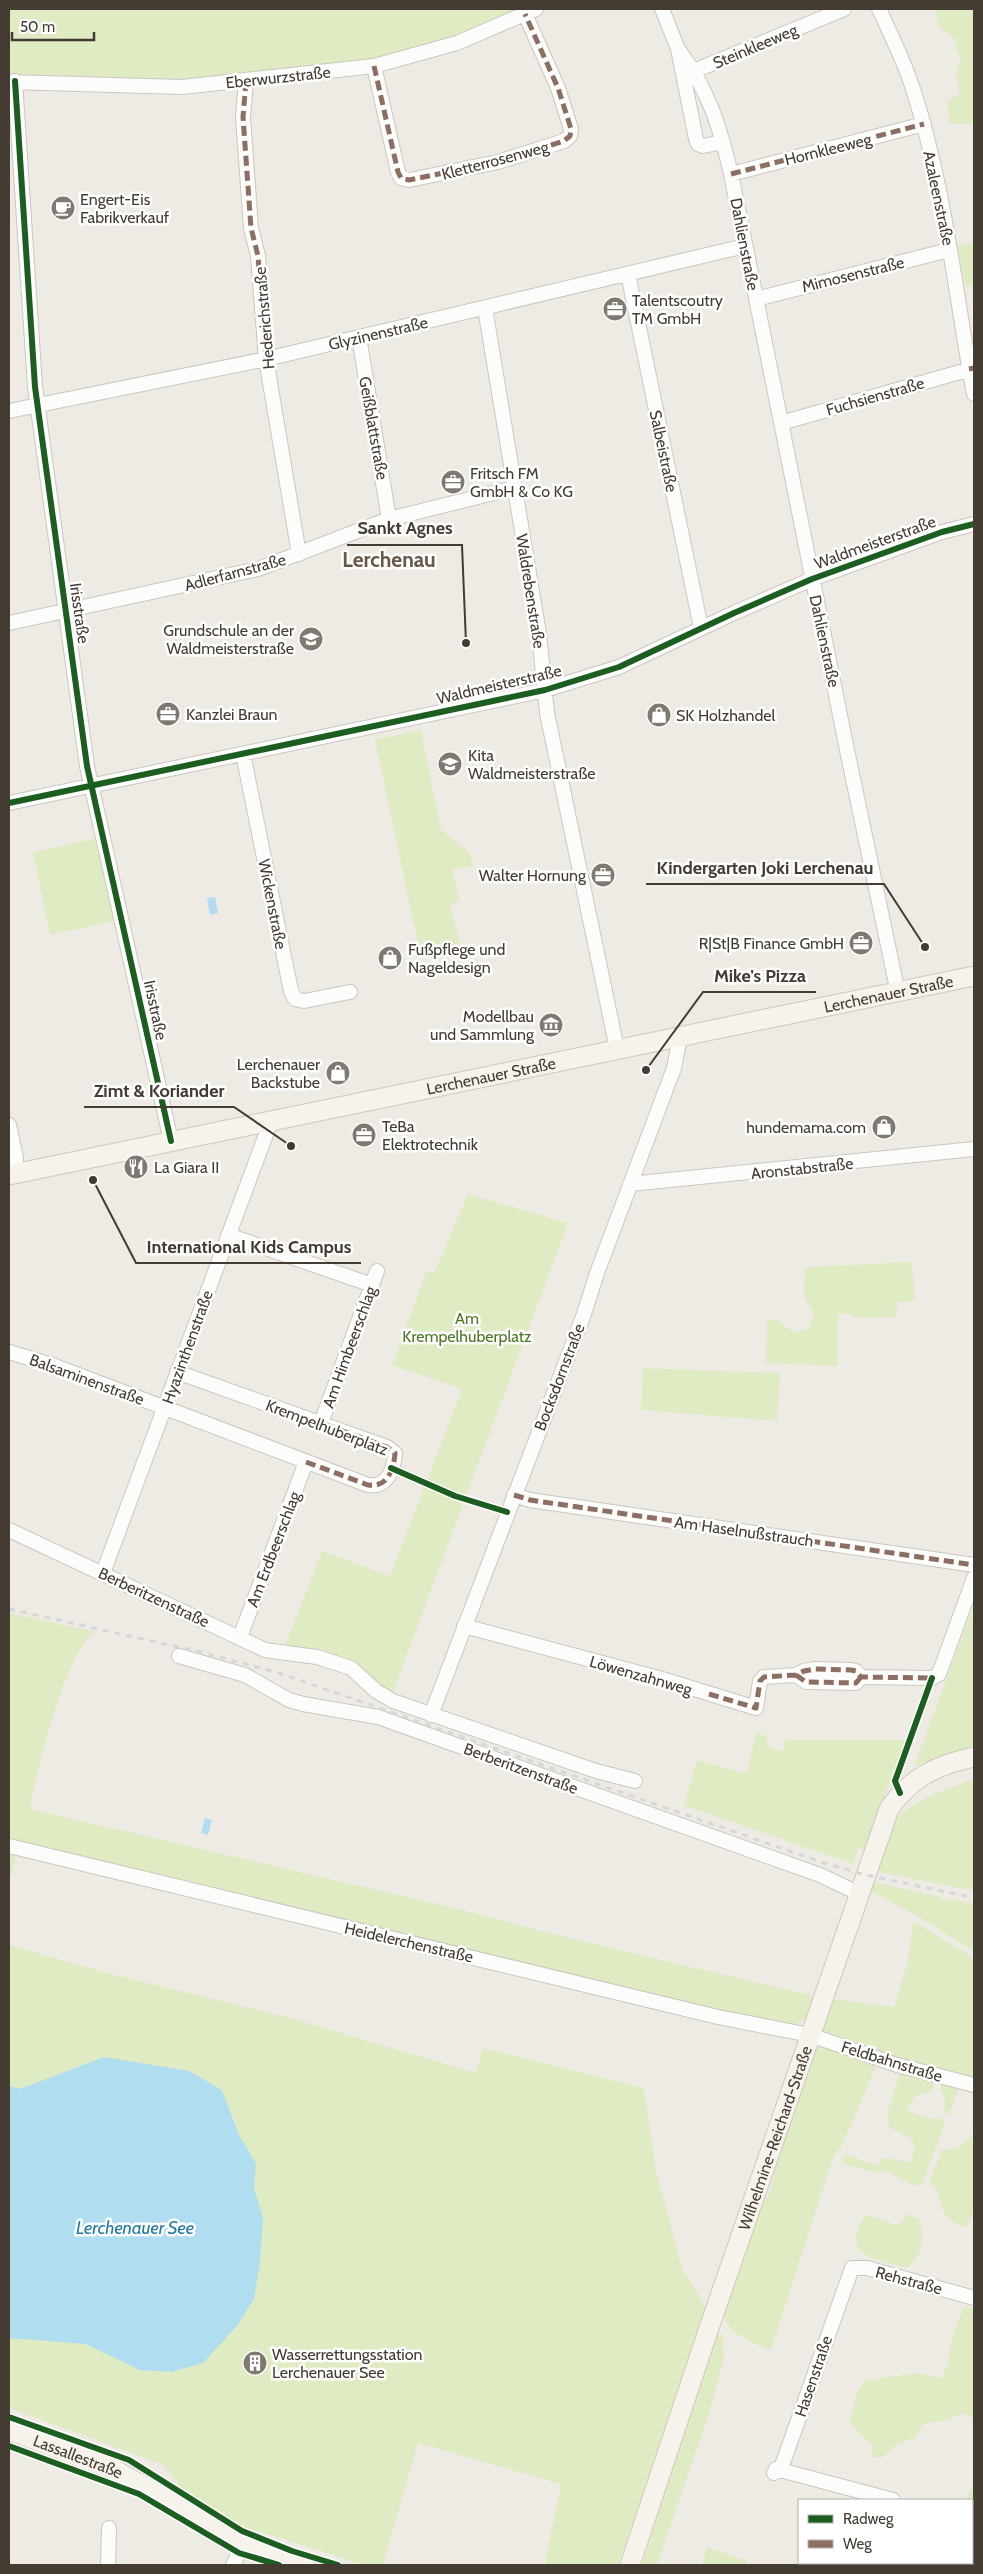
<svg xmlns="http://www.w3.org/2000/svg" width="983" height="2574" font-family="Cabin,sans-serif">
	<rect width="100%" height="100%" fill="#eeebe5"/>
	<path fill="#dfebc2" d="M9 9H525C419 59 300 78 183 79 125 80 66 73 9 77Z
		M936 9H974V124H950L947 101 960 94 956 72 961 61 954 39 938 26Z
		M974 242V284L965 286 957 246Z
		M421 730 441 830 470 853 473 866 452 870 460 901 450 904 460 944 420 954 375 740Z
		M98 838 114 921 50 935 33 852Z
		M468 1194 568 1223 389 1703 351 1670 283 1651 322 1551 390 1576 462 1389 392 1365 427 1270 434 1273Z
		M912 1262 915 1301 897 1302V1317L851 1318V1314H838L837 1366 766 1363 767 1320H778C789 1329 792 1335 808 1329 817 1310 814 1315 806 1300 802 1293 806 1276 805 1267Z
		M643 1368 780 1373 777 1421 641 1410Z
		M974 1605V1747L914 1766Z
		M9 1613 96 1632C68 1642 35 1778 30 1809L475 1913 540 1931 814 1996C809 2014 809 2021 789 2027L19 1846 9 1884Z
		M756 1732 766 1736 769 1746 784 1752 785 1740H910L899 1769 894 1768 866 1851 859 1847 853 1864 684 1805 697 1760 744 1773 748 1768Z
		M974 1778V1891L874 1871C877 1859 880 1846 886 1835 901 1801 943 1792 974 1778Z
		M869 1881 940 1897 943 1902 950 1899 974 1904V1952L926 1921 867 1889Z
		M913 1921 974 1958V2080L912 2064 833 2037 820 2029 830 1999 894 2007 908 1961Z
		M9 1945 107 1973 294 2019 476 2073 483 2048 644 2088 656 2170 682 2268 709 2313 618 2565H547L546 2558 561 2484 418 2443 383 2565H364L232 2523 187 2496 162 2464 9 2408Z
		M816 2042 873 2061 876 2066 843 2144 834 2155 771 2350C755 2343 723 2334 723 2311L758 2211 771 2191 775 2167Z
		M901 2071 934 2082 932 2092 916 2095 907 2110 931 2119H943L944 2126 923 2183 915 2186 887 2172 877 2173 844 2164 842 2158 845 2154 878 2166 882 2157 910 2163 915 2148 912 2139 889 2127 887 2113Z
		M940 2084 958 2089 949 2115 944 2113 945 2102Z
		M974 2134V2211L966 2228C960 2225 952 2222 948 2218 937 2205 944 2196 929 2183L942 2150 957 2148Z
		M906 2214 919 2219C924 2241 924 2252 907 2268 877 2260 838 2256 865 2216 879 2216 884 2225 900 2224Z
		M963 2307 974 2309V2432L972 2417 961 2413 946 2420 923 2424 915 2438 897 2444 883 2457H872V2446L850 2424 857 2391 865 2381 916 2373 941 2379 948 2364 951 2341Z
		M717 2334 725 2336 722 2344 724 2359 710 2411 657 2565H642L714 2337Z
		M974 2487V2514L972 2513V2500H966L969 2491Z
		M707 2547 747 2561 746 2565H702Z"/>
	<path fill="#b1ddf1" d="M215 897 218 913 210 915 207 898Z
		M205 1818 212 1820 208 1835 201 1833Z
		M104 2057 189 2071 222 2090 239 2135 256 2164 254 2188 263 2218 260 2263 254 2299 237 2326 203 2363 171 2372 140 2370 86 2344 9 2338V2086L20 2089Z"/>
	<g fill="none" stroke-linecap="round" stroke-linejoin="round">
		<defs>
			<path id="street" d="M662 9 678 49 696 139 698 144 703 146 723 142
				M879 9C891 35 904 61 913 89 945 187 955 293 974 394
				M678 49C709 91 719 124 731 174L847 750 898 993
				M374 66 398 172 401 178 409 180 498 162 564 141 570 136 571 129 558 88 525 14
				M694 71 844 9
				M15 81 35 387 87 766 171 1141
				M246 81 243 117 251 228 258 256 266 359 299 554
				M9 82 182 87 374 66 457 43 536 9
				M731 174 924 124
				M628 274 701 628
				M756 299 949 250
				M485 308 539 634 547 713 617 1049
				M359 337 389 519
				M9 411 266 359 745 246
				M781 423 974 368
				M9 623 258 569 389 519 514 488
				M243 754 291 991 295 999 304 1001 350 992
				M9 803 545 690 619 667 734 613 812 579 942 532 974 524
				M9 1125 16 1158 14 1173
				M630 1184 974 1149
				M228 1235 372 1285
				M9 1352 55 1366 368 1485C387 1488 394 1470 395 1453L387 1447 177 1372
				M321 1423 377 1271
				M514 1495 530 1500 974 1565
				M9 1530 265 1650 317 1657 351 1668 376 1691 393 1701 596 1771 635 1781
				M103 1573 271 1121
				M464 1626 662 1679 756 1708 760 1681 764 1677 796 1675 804 1671 815 1669 851 1670 856 1671 861 1677 932 1678 939 1674 974 1578
				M240 1637 306 1462
				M179 1656 245 1675 289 1700 303 1704 378 1717 820 1875 860 1894
				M796 1675 806 1682 856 1683 861 1677
				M431 1715 584 1314 597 1273 674 1068 680 1037
				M9 1846 718 2017 810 2035 897 2065 974 2085
				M780 2470 893 2500
				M774 2473 776 2469 780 2470 784 2460 852 2268H867L974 2298
				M972 2521 974 2522
				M108 2565 109 2528
				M233 2565 244 2542"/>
			<g id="secondary">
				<path id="s1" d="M9 1175 974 976"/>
				<path id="s2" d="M9 2430 115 2470 244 2542 305 2565"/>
				<path id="s3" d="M630 2565 710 2325 889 1809C911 1777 937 1765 974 1757"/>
			</g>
		</defs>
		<use href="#street" stroke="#cac7c1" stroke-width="16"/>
		<use href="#secondary" stroke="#cec8bc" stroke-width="21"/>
		<use href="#street" stroke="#fcfcfb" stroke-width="14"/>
		<use href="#secondary" stroke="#f6f3ec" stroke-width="19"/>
		<path stroke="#d8d7d7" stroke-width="3" stroke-dasharray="6 6" stroke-linecap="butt" d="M9 1609 201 1652 279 1673 824 1863 866 1875 974 1898"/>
		<path stroke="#8d6e63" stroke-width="5" stroke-dasharray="10 5" stroke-linecap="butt" d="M374 66 398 172 401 178 409 180 498 162 564 141 570 136 571 129 558 88 525 14
			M246 81 243 117 251 228 258 256 266 359
			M731 174 924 124
			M969 369 974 368
			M306 1462 368 1485C387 1488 394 1470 395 1453L387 1447 321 1423
			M514 1495 530 1500 974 1565
			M796 1675 806 1682 856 1683 861 1677
			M709 1694 756 1708 760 1681 764 1677 796 1675 804 1671 815 1669 851 1670 856 1671 861 1677 932 1678 931 1681"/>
		<defs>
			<path id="cycleway" d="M15 81 35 387 87 766 171 1141
				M9 803 545 690 619 667 734 613 812 579 942 532 974 524
				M391 1468 455 1496 507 1512
				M900 1793 895 1781 932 1678
				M9 2417 129 2460 242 2531 292 2551 338 2565
				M9 2446 139 2494 239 2553 279 2565"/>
		</defs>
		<use href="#cycleway" stroke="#fff" stroke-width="9"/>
		<use href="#cycleway" stroke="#1b5e20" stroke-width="6"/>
	</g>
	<defs>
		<symbol id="cafe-disc" viewBox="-11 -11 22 22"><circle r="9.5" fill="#807971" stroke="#fff"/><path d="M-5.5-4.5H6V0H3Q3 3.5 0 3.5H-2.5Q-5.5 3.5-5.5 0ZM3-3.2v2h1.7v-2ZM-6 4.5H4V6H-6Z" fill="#fff"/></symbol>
		<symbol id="office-disc" viewBox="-11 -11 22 22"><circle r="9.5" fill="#807971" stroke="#fff"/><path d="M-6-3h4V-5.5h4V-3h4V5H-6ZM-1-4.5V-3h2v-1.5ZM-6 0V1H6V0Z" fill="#fff"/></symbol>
		<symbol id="school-disc" viewBox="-11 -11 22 22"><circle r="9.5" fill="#807971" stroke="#fff"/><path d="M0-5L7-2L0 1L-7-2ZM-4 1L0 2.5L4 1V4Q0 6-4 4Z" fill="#fff"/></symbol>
		<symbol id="shop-disc" viewBox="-11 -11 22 22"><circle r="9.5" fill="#807971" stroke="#fff"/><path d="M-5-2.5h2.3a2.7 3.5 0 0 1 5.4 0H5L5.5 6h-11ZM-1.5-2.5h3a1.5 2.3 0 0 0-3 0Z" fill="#fff"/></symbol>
		<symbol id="museum-disc" viewBox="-11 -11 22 22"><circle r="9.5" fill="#807971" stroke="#fff"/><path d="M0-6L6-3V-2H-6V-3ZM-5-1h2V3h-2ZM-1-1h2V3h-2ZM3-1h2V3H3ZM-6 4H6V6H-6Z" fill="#fff"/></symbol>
		<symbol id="restaurant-disc" viewBox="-11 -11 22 22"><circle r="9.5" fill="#807971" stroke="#fff"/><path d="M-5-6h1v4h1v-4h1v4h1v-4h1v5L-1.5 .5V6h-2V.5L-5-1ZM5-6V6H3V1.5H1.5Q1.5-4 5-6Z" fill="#fff"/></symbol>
		<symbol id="building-disc" viewBox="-11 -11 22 22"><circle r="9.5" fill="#807971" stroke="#fff"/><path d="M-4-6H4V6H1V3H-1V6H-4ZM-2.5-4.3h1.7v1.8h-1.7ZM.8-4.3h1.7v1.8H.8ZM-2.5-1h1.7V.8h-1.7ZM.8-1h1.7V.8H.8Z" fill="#fff"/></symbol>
	</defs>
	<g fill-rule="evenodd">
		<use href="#cafe-disc" x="49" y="194" width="28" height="28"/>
		<use href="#office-disc" x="601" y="295" width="28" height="28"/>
		<use href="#office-disc" x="439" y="468" width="28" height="28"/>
		<use href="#school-disc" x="297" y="625" width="28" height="28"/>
		<use href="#office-disc" x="154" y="700" width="28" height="28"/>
		<use href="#shop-disc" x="645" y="701" width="28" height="28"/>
		<use href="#school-disc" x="436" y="750" width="28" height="28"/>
		<use href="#office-disc" x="589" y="861" width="28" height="28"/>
		<use href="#office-disc" x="847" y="929" width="28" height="28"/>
		<use href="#shop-disc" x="376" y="944" width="28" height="28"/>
		<use href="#museum-disc" x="537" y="1011" width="28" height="28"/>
		<use href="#shop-disc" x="324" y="1059" width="28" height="28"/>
		<use href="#shop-disc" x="870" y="1113" width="28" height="28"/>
		<use href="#office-disc" x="350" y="1121" width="28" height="28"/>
		<use href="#restaurant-disc" x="122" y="1153" width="28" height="28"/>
		<use href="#building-disc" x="241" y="2349" width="28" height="28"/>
	</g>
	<g text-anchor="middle" stroke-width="5" stroke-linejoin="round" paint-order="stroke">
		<g font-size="16" fill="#443b32" stroke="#fff">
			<text transform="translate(755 46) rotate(-23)" y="6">Steinkleeweg</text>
			<text transform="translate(278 77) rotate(-6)" y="6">Eberwurzstraße</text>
			<text transform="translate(828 149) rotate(-14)" y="6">Hornkleeweg</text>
			<text transform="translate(495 160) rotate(-15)" y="6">Kletterrosenweg</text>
			<text transform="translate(939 198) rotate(78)" y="6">Azaleenstraße</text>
			<text transform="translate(745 244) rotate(79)" y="6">Dahlienstraße</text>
			<text transform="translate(853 274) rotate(-14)" y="6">Mimosenstraße</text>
			<text transform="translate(264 318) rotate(-95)" y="6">Hederichstraße</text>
			<text transform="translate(378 333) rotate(-13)" y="6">Glyzinenstraße</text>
			<text transform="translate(875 396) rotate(-16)" y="6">Fuchsienstraße</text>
			<text transform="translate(374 428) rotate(80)" y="6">Geißblattstraße</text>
			<text transform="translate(664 451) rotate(78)" y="6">Salbeistraße</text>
			<text transform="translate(875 542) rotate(-20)" y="6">Waldmeisterstraße</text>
			<text transform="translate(235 572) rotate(-15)" y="6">Adlerfarnstraße</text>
			<text transform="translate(531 591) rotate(81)" y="6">Waldrebenstraße</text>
			<text transform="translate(80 613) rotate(82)" y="6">Irisstraße</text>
			<text transform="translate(825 641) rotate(78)" y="6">Dahlienstraße</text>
			<text transform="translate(499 684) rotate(-13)" y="6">Waldmeisterstraße</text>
			<text transform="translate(273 904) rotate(79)" y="6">Wickenstraße</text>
			<text dy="6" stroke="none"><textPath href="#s1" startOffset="898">Lerchenauer Straße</textPath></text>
			<text transform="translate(156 1010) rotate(78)" y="6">Irisstraße</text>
			<text dy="6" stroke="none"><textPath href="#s1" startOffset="492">Lerchenauer Straße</textPath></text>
			<text transform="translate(802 1168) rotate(-6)" y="6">Aronstabstraße</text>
			<text transform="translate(187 1347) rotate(-70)" y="6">Hyazinthenstraße</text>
			<text transform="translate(349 1347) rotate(-70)" y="6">Am Himbeerschlag</text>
			<text transform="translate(559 1377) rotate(-69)" y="6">Bocksdornstraße</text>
			<text transform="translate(87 1379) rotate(20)" y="6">Balsaminenstraße</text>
			<text transform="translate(327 1427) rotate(21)" y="6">Krempelhuberplatz</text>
			<text transform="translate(744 1531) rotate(8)" y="6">Am Haselnußstrauch</text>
			<text transform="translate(273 1549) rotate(-69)" y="6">Am Erdbeerschlag</text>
			<text transform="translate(154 1597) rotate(25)" y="6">Berberitzenstraße</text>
			<text transform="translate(641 1675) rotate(16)" y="6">Löwenzahnweg</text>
			<text transform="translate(521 1768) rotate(20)" y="6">Berberitzenstraße</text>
			<text transform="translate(409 1942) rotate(13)" y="6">Heidelerchenstraße</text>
			<text transform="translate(892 2061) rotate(17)" y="6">Feldbahnstraße</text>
			<text dy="6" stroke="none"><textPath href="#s3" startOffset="451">Wilhelmine-Reichard-Straße</textPath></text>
			<text transform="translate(909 2280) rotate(15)" y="6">Rehstraße</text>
			<text transform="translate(813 2376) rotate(-71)" y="6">Hasenstraße</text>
			<text dy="6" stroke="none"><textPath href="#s2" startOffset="74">Lassallestraße</textPath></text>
		</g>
		<g font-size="16" fill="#443b32" stroke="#fff" text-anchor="start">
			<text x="80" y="205">Engert-Eis<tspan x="80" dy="18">Fabrikverkauf</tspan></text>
			<text x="632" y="306">Talentscoutry<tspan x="632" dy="18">TM GmbH</tspan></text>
			<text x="470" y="479">Fritsch FM<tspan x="470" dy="18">GmbH &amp; Co KG</tspan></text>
			<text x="294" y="636" text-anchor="end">Grundschule an der<tspan x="294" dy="18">Waldmeisterstraße</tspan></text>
			<text x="186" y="720">Kanzlei Braun</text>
			<text x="676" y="721">SK Holzhandel</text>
			<text x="468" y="761">Kita<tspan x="468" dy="18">Waldmeisterstraße</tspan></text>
			<text x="586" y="881" text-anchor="end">Walter Hornung</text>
			<text x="844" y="949" text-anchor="end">R|St|B Finance GmbH</text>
			<text x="408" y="955">Fußpflege und<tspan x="408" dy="18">Nageldesign</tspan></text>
			<text x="534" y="1022" text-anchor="end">Modellbau<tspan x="534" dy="18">und Sammlung</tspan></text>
			<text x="320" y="1070" text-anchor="end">Lerchenauer<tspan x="320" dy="18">Backstube</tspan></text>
			<text x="382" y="1132">TeBa<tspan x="382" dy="18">Elektrotechnik</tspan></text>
			<text x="866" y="1133" text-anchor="end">hundemama.com</text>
			<text x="154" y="1173">La Giara II</text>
			<text x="272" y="2360">Wasserrettungsstation<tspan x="272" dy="18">Lerchenauer See</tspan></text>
		</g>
		<g font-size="16" fill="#4a7921" stroke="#fff">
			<text x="467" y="1324">Am<tspan x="467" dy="18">Krempelhuberplatz</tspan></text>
		</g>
		<g font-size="18" font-style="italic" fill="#227aa6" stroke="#fff">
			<text x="135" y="2234">Lerchenauer See</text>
		</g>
		<g font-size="21" font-weight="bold" fill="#675848" stroke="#fff">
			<text x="389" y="567">Lerchenau</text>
		</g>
	</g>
	<path fill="none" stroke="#443b32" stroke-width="2" d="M466 643L462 545H347M925 947L884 884H646M646 1070L703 992H816M291 1146L234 1107H84M93 1180L136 1263H361"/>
	<g fill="#443b32" stroke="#fff" stroke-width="2">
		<circle cx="466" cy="643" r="5"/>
		<circle cx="925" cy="947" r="5"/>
		<circle cx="646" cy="1070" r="5"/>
		<circle cx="291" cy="1146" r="5"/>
		<circle cx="93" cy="1180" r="5"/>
	</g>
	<g font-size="18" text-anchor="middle" font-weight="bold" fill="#443b32" stroke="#fff" stroke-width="5" stroke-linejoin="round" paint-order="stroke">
		<text x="405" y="534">Sankt Agnes</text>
		<text x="765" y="874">Kindergarten Joki Lerchenau</text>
		<text x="760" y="982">Mike's Pizza</text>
		<text x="159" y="1097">Zimt &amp; Koriander</text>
		<text x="249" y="1253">International Kids Campus</text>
	</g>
	<rect width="983" height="2574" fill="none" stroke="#443b32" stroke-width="20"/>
	<rect x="798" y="2499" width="175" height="65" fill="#ffffff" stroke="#b4b1ad"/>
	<rect x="808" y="2515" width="25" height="8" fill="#1b5e20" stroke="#b4b1ad"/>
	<text x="843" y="2524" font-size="15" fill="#443b32">Radweg</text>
	<rect x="808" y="2540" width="25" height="8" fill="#8d6e63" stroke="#b4b1ad"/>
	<text x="843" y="2549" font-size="15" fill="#443b32">Weg</text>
	<path d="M12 32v8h82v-8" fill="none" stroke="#443b32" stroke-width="2.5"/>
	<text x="20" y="32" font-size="15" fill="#443b32" stroke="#ffffff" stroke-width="4" paint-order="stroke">50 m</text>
</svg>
